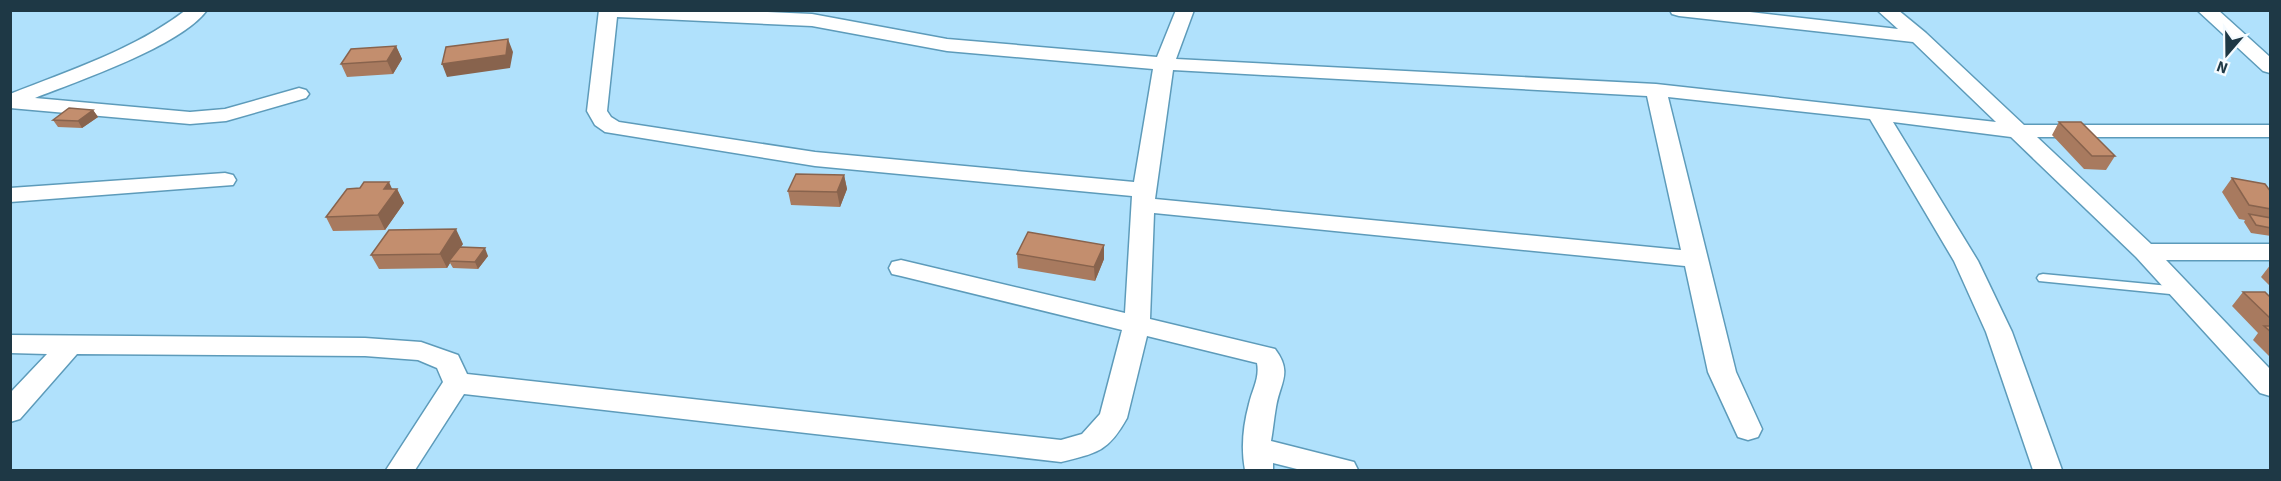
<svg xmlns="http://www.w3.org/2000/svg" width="2281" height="481" font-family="'Source Sans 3',sans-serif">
	<rect width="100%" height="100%" fill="#b0e1fc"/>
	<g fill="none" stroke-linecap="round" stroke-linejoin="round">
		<defs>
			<path id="lane" d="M2043 274 2180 287 2186 291 2180 295 2039 281 2037 278 2039 275Z"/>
			<path id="street" d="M186 10H207C181 46 78 81 35 98L190 112 225 109 299 88 306 90 309 94 306 98 226 121 190 124 10 108V94C70 70 134 50 186 10Z
				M599 10H723L812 14 947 39 1157 57 1176 10H1194L1176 59 1656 84 1996 122 1913 42 1679 16 1672 14 1670 10H1733L1898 29 1877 10H1898L1926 33 2024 125H2270V137H2037L2151 244H2270V260H2166L2270 369V396L2260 393 2136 257 2011 137 1893 122 1978 261 2012 332 2062 470H2033L1986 332 1954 261 1870 119 1668 97 1736 372 1762 429 1758 437 1748 440 1738 437 1708 372 1685 266 1154 213 1150 319 1275 349C1293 373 1280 382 1276 407 1274 418 1273 430 1271 441L1354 462 1358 470H1301L1273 463V470H1245C1241 449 1243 426 1249 404 1252 390 1260 378 1257 363L1147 336 1127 418C1108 452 1097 453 1061 462L464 394 415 470H386L443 382 437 368 418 360 365 356 77 354 20 419 10 422V393L47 354 10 353V335L365 338 421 342 458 355 467 374 1061 440 1082 434 1100 414 1122 330 901 276 892 274 889 268 892 262 901 260 1125 313 1132 196 815 166 605 132 595 125 587 111ZM617 17 812 26 947 51 1153 69 1134 182 815 152 619 122 611 117 607 111ZM1173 70 1647 96 1681 250 1155 199Z
				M2197 10H2218L2270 57V73L2263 71Z
				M225 173 233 175 236 180 233 185 10 202V188Z"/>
		</defs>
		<use href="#lane" stroke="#5d9bba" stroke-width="3"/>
		<use href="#street" stroke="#5d9bba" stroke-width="3"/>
		<use href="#lane" fill="#fff" fill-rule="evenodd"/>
		<use href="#street" fill="#fff" fill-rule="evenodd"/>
	</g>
	<path fill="#a87a5f" d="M396 46 402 59 393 74 347 77 341 64Z
		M93 110 98 117 82 128 58 127 53 120Z
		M2059 122 2115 156 2106 170 2084 169 2052 135Z
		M844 175 847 189 840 207 791 205 788 191Z
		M2232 178 2271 192V236L2251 233 2244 222 2245 220 2239 219 2222 192Z
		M392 189H397L404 203 385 230 333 231 326 217Z
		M463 244 460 247 488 256 478 269 453 268 450 263 447 268 379 269 371 255Z
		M1104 245V259L1095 281 1018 268 1017 254Z
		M2271 264V287L2261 277Z
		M2243 292 2271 298V358L2253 340 2258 333 2232 306Z"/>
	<path fill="#88634d" d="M508 39 513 52 510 68 447 77 442 64Z
		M396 46 402 59 393 74 387 61Z
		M93 110 98 117 82 128 78 121Z
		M844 175 847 189 840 207 837 192Z
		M389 182 394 193 397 189 404 203 385 230 378 215 384 189Z
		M456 229 463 244 452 261H449L450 263 447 268 440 254Z
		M1104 245V259L1095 281 1094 267Z
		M485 248 488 256 478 269 475 262Z"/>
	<path fill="#c38e6e" stroke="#88634d" stroke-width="1.5" d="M508 39 506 55 442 64 446 47Z
		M396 46 387 61 341 64 351 49Z
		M69 108 93 110 78 121 53 120Z
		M2059 122H2081L2115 156H2092Z
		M796 174 844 175 837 192 788 191Z
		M2232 178 2265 184 2271 192V209L2249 205Z
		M364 182H389L384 189H397L378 215 326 217 347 189 360 188Z
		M2249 214 2271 218V228L2256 225Z
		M456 229 440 254 371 255 389 230Z
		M1028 232 1104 245 1094 267 1017 254Z
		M460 247 485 248 475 262 449 261Z
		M2243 292H2265L2271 298V319Z
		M2264 326H2271V332Z"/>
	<rect width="2281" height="481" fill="none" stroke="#1e3845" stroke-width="24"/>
	<g transform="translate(2227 54) rotate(200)" stroke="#f5fbff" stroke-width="4.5" paint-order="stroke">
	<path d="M0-4.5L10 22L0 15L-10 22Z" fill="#1e3845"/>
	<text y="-9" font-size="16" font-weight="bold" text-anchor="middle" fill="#1e3845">N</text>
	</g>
</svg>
